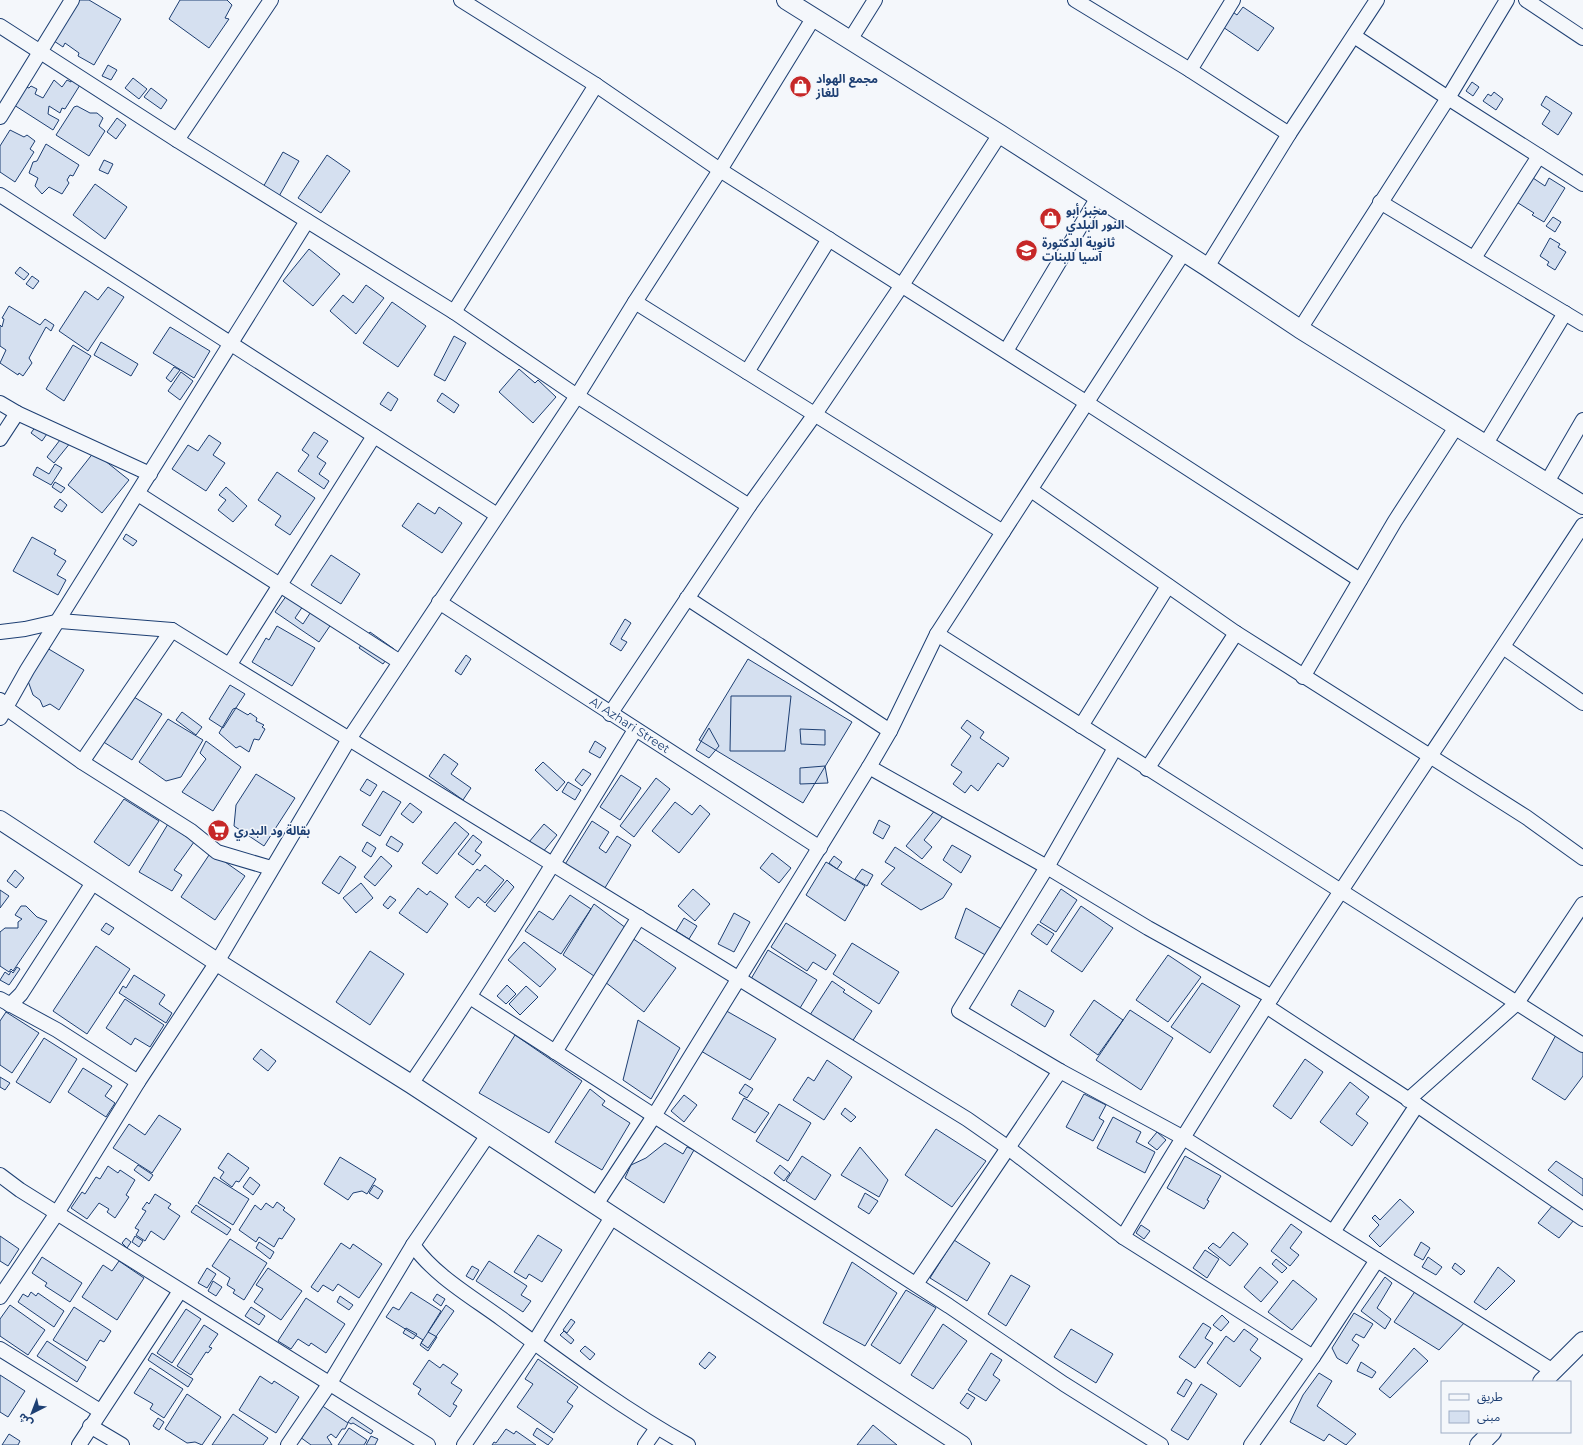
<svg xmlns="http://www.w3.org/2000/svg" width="1583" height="1445" font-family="Montserrat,'Noto Sans Arabic',sans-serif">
	<rect width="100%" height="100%" fill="#f4f7fb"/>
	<path fill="#d5e0f0" stroke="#1d3f73" d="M77 0H89L121 19 94 65 78 56 79 53 65 43 63 47 51 39Z
		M180 0H227L232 5 225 18 229 19 209 48 169 19Z
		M1243 7 1274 28 1258 51 1220 25 1230 10 1237 15Z
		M108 65 117 70 111 80 102 76Z
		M133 78 147 89 139 99 125 88Z
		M72 79 80 85 65 109 62 108 60 113 49 106 48 114 59 120 53 130 14 105 26 87 29 88 31 86 37 89 35 94 43 98 54 80 62 87 67 80 71 82Z
		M1472 82 1479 87 1473 96 1466 91Z
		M151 88 167 100 161 109 144 97Z
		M1494 92 1503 99 1496 110 1483 101 1488 94 1491 96Z
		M1546 96 1572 113 1558 135 1542 124 1550 111 1541 105Z
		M77 106 90 113H97L103 118 99 126 105 131 89 156 56 135 74 107Z
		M117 118 126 125 116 139 107 132Z
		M10 130 24 137 27 135 35 141 30 149 34 152 15 182 0 172V146Z
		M46 144 79 165 73 176 70 175 67 180 69 183 62 194 49 187 42 194 35 186 38 178 29 173 33 162 37 161Z
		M283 152 299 161 278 198 262 189Z
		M327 155 350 171 321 213 298 198Z
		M104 160 113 164 108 174 99 170Z
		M1530 176 1545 186 1549 178 1565 188 1544 222 1532 215 1534 213 1515 201Z
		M95 184 127 207 105 239 73 215Z
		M1553 217 1561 222 1555 232 1546 226Z
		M1550 238 1560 244 1558 247 1566 252 1555 270 1547 265 1549 262 1540 256Z
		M309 249 340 274 313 306 283 281Z
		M20 267 29 274 24 280 15 273Z
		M32 276 39 281 33 289 26 284Z
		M366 285 384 298 356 334 330 311 343 295 353 303Z
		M108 287 124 297 88 351 59 331 85 291 98 300Z
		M392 302 426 326 398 367 363 343Z
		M9 306 40 325 45 319 54 325 51 331 46 327 29 358 32 363 23 376 19 373 18 375 0 363 6 350 0 346V325L2 327 4 319 2 318Z
		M170 327 210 351 194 378 153 353Z
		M454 336 466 343 445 381 434 375Z
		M101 342 138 364 131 376 94 355Z
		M73 345 91 356 64 401 46 389Z
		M174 367 180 370 171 382 166 378Z
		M519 369 535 383 538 380 556 397 533 423 499 392Z
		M181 372 193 381 180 400 168 391Z
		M388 392 398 399 391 411 380 404Z
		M442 393 459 405 454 413 437 401Z
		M38 423 49 431 42 441 31 433Z
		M314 432 328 441 317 457 326 463 319 474 329 481 324 489 298 471 309 455 302 450Z
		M209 435 221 443 213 455 225 463 206 491 172 469 188 445 198 451Z
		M63 436 71 442 54 463 47 457Z
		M94 452 129 480 102 513 68 485Z
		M55 464 62 468 51 485 33 475 37 467 49 474Z
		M277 472 315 498 290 535 275 525 281 516 258 500Z
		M55 482 65 488 61 493 52 487Z
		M226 487 247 506 233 522 218 510 226 500 219 495Z
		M60 499 67 505 62 512 54 507Z
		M418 503 435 514 439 507 462 523 442 553 402 526Z
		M126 534 137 541 133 546 123 539Z
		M32 537 56 550 54 554 66 561 57 575 66 580 58 595 13 571Z
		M331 555 360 574 341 604 311 585Z
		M289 592 305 603 295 618 303 624 316 604 336 617 319 642 275 612Z
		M625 619 631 623 621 639 627 642 621 651 610 644Z
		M277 626 315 648 292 686 252 662 266 638 269 640Z
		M370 632 394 649 383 664 359 648Z
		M47 648 84 670 59 710 50 704 43 707 40 700 33 695 28 681Z
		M466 655 471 659 461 675 455 671Z
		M748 659 852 722 803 803 699 740Z
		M230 685 245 694 223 728 209 719Z
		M129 694 162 714 132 760 102 741Z
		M731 696H791L785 751H730Z
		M236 708 248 715 250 713 257 718 256 721 264 725 262 727 265 729 259 740 254 739 249 752 240 746 236 748 219 733 233 709Z
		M182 712 202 727 196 735 176 720Z
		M168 719 203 740 181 777 166 781 139 762Z
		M967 720 984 732 980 738 1009 758 1003 767 998 763 978 791 971 785 965 793 953 784 962 772 951 765 971 736 961 728Z
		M709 728 719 746 709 758 696 750Z
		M800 729 825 730V745L801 744Z
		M206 741 241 767 213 811 182 792 206 759 200 753Z
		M595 741 606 748 600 758 589 752Z
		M444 754 458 764 451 774 471 788 463 800 429 776Z
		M543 762 565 782 557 791 535 770Z
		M825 766 828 783 800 784V768Z
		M583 769 591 774 582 786 575 780Z
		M256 774 295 798 264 846 234 826 236 805Z
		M621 775 641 788 620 820 600 807Z
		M656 778 670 789 634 837 620 826Z
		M367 779 377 785 370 796 360 790Z
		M568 782 581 790 575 800 562 792Z
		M383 791 401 802 380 836 362 825Z
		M124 799 159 821 129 866 94 842Z
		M675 802 692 815 700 805 710 814 679 853 652 831Z
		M410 803 422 812 413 823 401 814Z
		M936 809 943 816 924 840 932 847 922 859 906 846Z
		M879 820 890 826 883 839 873 833Z
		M592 821 609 832 599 848 606 853 617 836 631 845 603 891 564 866Z
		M455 822 469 834 437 874 422 863Z
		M168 824 194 842 174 870 182 875 172 891 139 872Z
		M544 824 557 835 542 853 529 842Z
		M473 835 482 842 475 851 481 855 473 865 458 854Z
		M391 836 403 844 398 852 386 845Z
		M367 842 376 848 371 857 362 851Z
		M952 845 971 856 961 873 943 860Z
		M895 847 952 884 943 898 921 910 881 884 895 868 885 862Z
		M211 852 245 876 215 920 181 897Z
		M772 853 791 868 779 883 760 868Z
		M340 856 356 867 339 894 322 883Z
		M381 856 392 866 375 886 364 877Z
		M834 856 842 862 837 869 829 863Z
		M826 862 865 886 845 921 806 895Z
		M485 865 504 880 485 903 478 897 469 908 455 897 477 869 480 871Z
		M862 869 873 875 867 886 855 879Z
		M15 870 24 878 16 888 7 881Z
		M507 880 514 887 495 912 486 905Z
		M361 883 373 898 356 913 343 898Z
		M418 888 427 895 430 891 448 904 427 933 399 913Z
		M693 889 710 904 695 921 678 906Z
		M1061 889 1077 900 1056 932 1040 922Z
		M0 890 9 896 0 908Z
		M570 895 591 909 561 954 525 931 539 911 553 920Z
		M390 896 396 900 388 909 383 905Z
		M594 904 626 928 594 976 563 955Z
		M21 906H26L37 917 47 921 13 971 11 969 9 972 0 966V932L5 928H18V922L22 919 15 915Z
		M1081 906 1113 928 1082 972 1051 951Z
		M966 908 1005 931 989 957 955 938Z
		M734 913 750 922 734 952 718 944Z
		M684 918 697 926 689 939 676 931Z
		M106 923 114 928 109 935 101 930Z
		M786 923 836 955 826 970 813 962 807 971 771 947Z
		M1038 924 1054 934 1047 945 1031 934Z
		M632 938 676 968 644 1012 605 982Z
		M524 942 556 969 540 987 508 960Z
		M852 943 899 972 879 1004 833 974Z
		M96 946 130 969 87 1034 53 1011Z
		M768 950 817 980 797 1013 748 984Z
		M370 951 404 974 370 1025 336 1002Z
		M1168 955 1201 977 1168 1022 1136 1000Z
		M17 967 20 969 9 985 0 980 5 972 9 975 11 971 13 973Z
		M134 975 165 995 159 1004 172 1013 166 1023 119 993 123 986 126 988Z
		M832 981 845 990 843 992 872 1011 850 1045 808 1018Z
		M1202 983 1240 1006 1210 1053 1171 1027Z
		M507 985 516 994 506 1004 497 996Z
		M526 986 538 997 520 1015 509 1004Z
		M1019 990 1054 1011 1045 1027 1011 1005Z
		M125 999 164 1025 150 1047 135 1038 131 1045 106 1028Z
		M1094 1000 1123 1020 1098 1055 1070 1035Z
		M723 1009 776 1039 750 1080 701 1051Z
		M1130 1010 1173 1038 1141 1090 1096 1060Z
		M6 1012 39 1033 12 1073 0 1065V1021Z
		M638 1020 680 1048 651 1099 623 1080Z
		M515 1035 582 1081 549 1133 479 1093Z
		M1556 1035 1583 1052V1076L1565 1100 1532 1079Z
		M44 1038 77 1059 50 1103 16 1082Z
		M261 1049 276 1061 268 1071 253 1059Z
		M1305 1059 1323 1072 1291 1119 1273 1106Z
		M827 1060 852 1077 824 1120 793 1100 808 1077 814 1081Z
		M83 1068 112 1086 105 1096 115 1103 106 1117 68 1092Z
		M0 1077 10 1083 5 1090 0 1087Z
		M1350 1082 1369 1097 1356 1114 1368 1123 1352 1146 1320 1122Z
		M745 1084 753 1089 747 1098 739 1093Z
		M590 1089 605 1101 602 1105 630 1123 602 1170 555 1142Z
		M1084 1094 1106 1105 1099 1118 1104 1121 1093 1141 1066 1127Z
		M684 1095 697 1105 684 1122 671 1111Z
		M744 1098 769 1113 755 1133 732 1119Z
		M779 1104 811 1123 788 1161 756 1141Z
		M845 1108 856 1117 851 1122 841 1114Z
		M159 1115 181 1129 152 1173 113 1148 129 1124 145 1135Z
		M1113 1117 1141 1132 1136 1142 1155 1152 1145 1173 1097 1148Z
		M936 1129 986 1161 952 1207 905 1175Z
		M1157 1132 1166 1140 1157 1150 1148 1143Z
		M665 1143 683 1154 687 1147 694 1150 664 1203 625 1178 631 1165 646 1158Z
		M860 1147 888 1180 879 1197 841 1175Z
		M228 1153 249 1168 239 1182 236 1181 232 1187 220 1178 224 1172 218 1168Z
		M802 1156 831 1175 815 1200 786 1181Z
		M1185 1156 1221 1176 1207 1200 1209 1201 1204 1209 1167 1188Z
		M340 1157 376 1179 367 1194 362 1191 353 1193 348 1200 324 1184Z
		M1556 1161 1583 1179V1196L1548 1170Z
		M138 1165 153 1175 149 1181 134 1170Z
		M780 1165 790 1173 784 1181 774 1173Z
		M108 1166 118 1173 120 1170 135 1180 126 1195 129 1197 115 1218 107 1212 109 1209 99 1203 87 1219 71 1208 82 1192 85 1194 96 1177 100 1179Z
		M214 1177 249 1199 233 1225 198 1203Z
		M250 1177 260 1185 253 1195 243 1187Z
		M374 1185 383 1191 378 1199 369 1193Z
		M865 1193 878 1201 869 1214 858 1207Z
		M155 1194 171 1204 168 1208 180 1216 164 1240 151 1231 145 1241 136 1235 139 1230 135 1228 146 1211 142 1209 147 1202 149 1204Z
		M1400 1199 1414 1212 1380 1247 1369 1236 1379 1225 1372 1218 1375 1215 1380 1220Z
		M277 1202 285 1208 283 1210 295 1219 282 1239 279 1238 274 1247 259 1237 256 1242 239 1230 255 1205 261 1210 266 1203 273 1208Z
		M196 1205 231 1229 227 1235 191 1212Z
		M1553 1205 1574 1220 1559 1238 1538 1223Z
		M1291 1224 1302 1232 1290 1248 1299 1255 1290 1266 1271 1251Z
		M1141 1225 1150 1231 1144 1239 1136 1233Z
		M1233 1232 1248 1244 1230 1266 1208 1248 1213 1243 1220 1248Z
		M538 1235 562 1250 542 1282 529 1274 526 1279 514 1272Z
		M0 1236 19 1249 8 1266 0 1261Z
		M135 1236 143 1241 139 1247 132 1242Z
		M126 1238 131 1242 127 1248 122 1243Z
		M230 1239 267 1263 244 1300 233 1293 235 1290 227 1285 230 1278 212 1266Z
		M954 1240 990 1263 967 1301 930 1278Z
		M259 1242 274 1252 270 1259 256 1248Z
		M1421 1242 1430 1248 1423 1260 1414 1255Z
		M341 1243 350 1249 353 1244 382 1264 359 1298 338 1284 333 1291 323 1285 318 1292 311 1287Z
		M1205 1250 1219 1259 1207 1278 1193 1268Z
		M42 1257 82 1283 70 1302 45 1286 47 1283 32 1273Z
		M1428 1257 1442 1267 1436 1275 1422 1267Z
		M1276 1259 1287 1268 1282 1273 1272 1264Z
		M119 1261 144 1278 117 1320 82 1297 103 1265 112 1271Z
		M489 1261 527 1286 521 1295 531 1301 523 1312 476 1281Z
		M852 1262 897 1293 865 1346 823 1323Z
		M1455 1263 1465 1271 1461 1275 1452 1268Z
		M472 1266 479 1270 473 1280 466 1276Z
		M1260 1267 1278 1282 1261 1302 1244 1287Z
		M1498 1267 1515 1281 1486 1310 1474 1302Z
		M207 1268 216 1274 207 1288 198 1283Z
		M268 1268 302 1291 281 1320 254 1302 263 1289 256 1285Z
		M1011 1275 1030 1286 1006 1326 988 1314Z
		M1385 1277 1392 1283 1377 1308 1391 1319 1385 1329 1361 1311Z
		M1293 1280 1317 1299 1292 1330 1268 1312Z
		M213 1281 222 1287 216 1296 208 1291Z
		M906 1290 936 1308 900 1364 871 1345Z
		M1416 1290 1466 1321 1439 1350 1394 1322Z
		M31 1292 36 1296 38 1293 64 1311 54 1327 18 1302 23 1294 28 1297Z
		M411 1292 441 1311 428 1332 437 1337 428 1351 420 1345 423 1340 386 1317 393 1307 399 1310Z
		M437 1294 445 1299 441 1306 433 1300Z
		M340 1296 353 1305 349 1310 337 1302Z
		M306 1298 345 1324 326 1353 311 1343 309 1346 298 1339 291 1349 278 1341Z
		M10 1305 45 1330 28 1355 0 1336V1319Z
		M446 1305 454 1311 428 1348 421 1343Z
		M74 1307 111 1331 104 1342 100 1340 87 1361 53 1340Z
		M251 1307 265 1316 259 1325 245 1316Z
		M186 1309 201 1319 172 1363 157 1353Z
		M1354 1313 1373 1324 1364 1338 1356 1334 1352 1340 1359 1345 1347 1364 1337 1358 1332 1348Z
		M1222 1315 1229 1322 1221 1331 1213 1325Z
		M571 1319 575 1322 567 1333 563 1330Z
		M1203 1323 1211 1328 1205 1338 1213 1343 1195 1368 1179 1357Z
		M943 1324 967 1341 933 1389 911 1375Z
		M204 1325 218 1334 209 1347 212 1348 208 1353 206 1352 191 1375 177 1366Z
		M406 1328 417 1334 413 1339 403 1333Z
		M1071 1329 1113 1354 1096 1383 1054 1357Z
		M1244 1329 1258 1339 1250 1350 1261 1358 1240 1387 1207 1363 1226 1336 1234 1342Z
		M564 1331 574 1340 571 1344 560 1335Z
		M47 1341 86 1367 77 1382 37 1356Z
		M585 1346 595 1354 590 1360 580 1351Z
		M1414 1348 1428 1361 1390 1398 1379 1389Z
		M709 1352 716 1357 705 1369 699 1364Z
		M152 1353 193 1379 188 1387 148 1360Z
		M991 1353 1002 1360 993 1375 1000 1380 986 1401 968 1390Z
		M538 1359 578 1387 567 1402 573 1406 554 1433 517 1407 533 1384 525 1379Z
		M429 1360 440 1368 443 1364 458 1374 451 1383 462 1390 453 1404 457 1406 450 1417 418 1394 421 1389 413 1384Z
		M1361 1362 1376 1372 1372 1378 1357 1371Z
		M150 1368 183 1389 164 1418 150 1409 153 1404 134 1393Z
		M1319 1373 1332 1381 1317 1406 1356 1434 1346 1445 1329 1434 1324 1441 1290 1422 1303 1395Z
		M0 1375 25 1391 8 1417 0 1412Z
		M260 1376 272 1384 274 1381 299 1397 276 1433 239 1410Z
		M1186 1379 1192 1383 1184 1397 1177 1393Z
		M1201 1384 1217 1394 1188 1440 1171 1430Z
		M967 1393 975 1398 968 1409 960 1403Z
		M187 1394 221 1417 202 1445 195 1442 187 1443 165 1429Z
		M321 1405 348 1423 345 1429H342L336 1438 331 1434 327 1437 332 1445H311L300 1437Z
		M233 1414 268 1438 263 1445H212Z
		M352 1417 373 1431 371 1434 353 1423 351 1424 348 1422Z
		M158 1418 164 1422 159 1430 153 1426Z
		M873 1425 897 1445H857Z
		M349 1428 367 1440 364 1445H338Z
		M537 1428 553 1439 548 1445 533 1435Z
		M506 1429 514 1434 516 1431 536 1445H492L494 1442 496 1443Z
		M9 1434 20 1441 18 1445H2Z
		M371 1436 378 1439 375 1445H366Z"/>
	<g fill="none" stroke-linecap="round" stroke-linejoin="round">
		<defs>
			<g id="minor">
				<path d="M461 0 596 85 720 170 1087 403 1360 580"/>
				<path d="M1075 0 1190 70 1289 134"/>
				<path d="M1526 0 1583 38"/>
				<path d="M0 26 177 140 454 312 577 396 749 506"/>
				<path d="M1354 36 1448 98 1583 184"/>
				<path d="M850 40 875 0"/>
				<path d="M1190 70 1233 0"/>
				<path d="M0 117 72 0"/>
				<path d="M177 140 271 0"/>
				<path d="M0 195 497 515"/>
				<path d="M1380 202 1583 324"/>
				<path d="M1474 258 1539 156"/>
				<path d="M1207 267 1289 134 1377 0"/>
				<path d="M635 302 1003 532"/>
				<path d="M454 312 596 85"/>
				<path d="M1300 329 1448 98 1507 0"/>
				<path d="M1006 351 1098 197"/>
				<path d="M747 372 829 239"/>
				<path d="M0 403 17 413 150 474"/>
				<path d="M0 439 17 413"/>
				<path d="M1485 445 1565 313"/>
				<path d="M1547 482 1583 420"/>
				<path d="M1031 490 1236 633 1526 817 1583 858"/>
				<path d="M138 494 400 662"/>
				<path d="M687 598 890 731"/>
				<path id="s1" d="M439 602 820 848"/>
				<path d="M0 632 25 629 60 621 172 630 967 1119 1007 1147 1123 1237 1313 1357"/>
				<path d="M937 634 1583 1045"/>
				<path d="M1503 647 1583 703"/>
				<path d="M230 664 374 436"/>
				<path d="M1303 677 1395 521 1456 427"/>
				<path d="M0 700 6 708 82 762 191 831 217 852 271 868"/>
				<path d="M610 714 749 506 815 414 902 285 1000 134"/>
				<path d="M0 718 27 670 307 221"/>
				<path d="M1081 726 1168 586"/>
				<path d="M1115 748 1047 867 959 1011 1060 1071 1182 1137 1553 1371"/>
				<path d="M82 762 172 630"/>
				<path d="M869 767 1047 867 1148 928 1272 997"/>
				<path d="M1147 769 1236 633"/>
				<path d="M470 997 949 1306 1064 1384 1161 1445"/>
				<path d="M0 999 57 1030 138 1082"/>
				<path d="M10 1005 21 994 94 881"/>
				<path d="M1266 1006 1417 1105 1583 1219"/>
				<path d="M555 1052 639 917"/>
				<path d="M411 1084C490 969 562 849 635 730"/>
				<path d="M1408 1100 1517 1003 1583 904"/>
				<path d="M0 1175 20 1190 428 1445"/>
				<path d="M595 1206 654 1116 869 767 890 731 937 634 1184 252"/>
				<path d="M1333 1232 1417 1105"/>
				<path d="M1123 1237C1267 994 1428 762 1583 525"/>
				<path d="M413 1245C435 1276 472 1297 502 1319 562 1363 623 1409 688 1445"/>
				<path d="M916 1284 1060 1071"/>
				<path d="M0 1297 57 1213 138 1082 217 962 349 739 577 396 635 302 720 170 814 17"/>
				<path d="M0 1349 100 1411"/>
				<path d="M90 1426 122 1445"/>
				<path d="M79 1445 180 1291"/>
				<path d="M288 1445 330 1383 413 1245 488 1135"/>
				<path d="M464 1445 534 1343 612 1217"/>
				<path d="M645 1445 657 1428"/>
				<path d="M1251 1445 1313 1357 1377 1260"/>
			</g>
			<path id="tertiary" d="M786 0 1000 134 1207 267 1300 329 1583 505
				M0 820 217 962 411 1084 962 1445
				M1542 1382 1583 1341
				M1479 1445 1492 1432"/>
		</defs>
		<use href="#minor" stroke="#1d3f73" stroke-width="16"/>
		<use href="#tertiary" stroke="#1d3f73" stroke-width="20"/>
		<use href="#minor" stroke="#f4f7fb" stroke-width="14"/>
		<use href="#tertiary" stroke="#f4f7fb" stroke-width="18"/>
	</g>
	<defs>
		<symbol id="shop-disc" viewBox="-11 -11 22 22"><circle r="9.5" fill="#c62828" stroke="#f4f7fb"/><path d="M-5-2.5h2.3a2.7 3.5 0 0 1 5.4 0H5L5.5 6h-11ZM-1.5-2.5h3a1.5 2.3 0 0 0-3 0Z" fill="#fff"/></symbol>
		<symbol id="school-disc" viewBox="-11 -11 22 22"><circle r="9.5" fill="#c62828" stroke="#f4f7fb"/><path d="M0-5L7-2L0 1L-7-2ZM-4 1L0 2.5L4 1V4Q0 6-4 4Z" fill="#fff"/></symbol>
		<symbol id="supermarket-disc" viewBox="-11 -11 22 22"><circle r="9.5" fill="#c62828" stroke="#f4f7fb"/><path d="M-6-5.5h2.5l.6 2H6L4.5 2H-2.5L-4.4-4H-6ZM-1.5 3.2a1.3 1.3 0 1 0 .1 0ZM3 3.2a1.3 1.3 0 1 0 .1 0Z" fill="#fff"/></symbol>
	</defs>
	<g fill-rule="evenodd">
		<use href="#shop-disc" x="788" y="74" width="25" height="25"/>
		<use href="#shop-disc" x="1038" y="206" width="25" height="25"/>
		<use href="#school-disc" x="1014" y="238" width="25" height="25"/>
		<use href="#supermarket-disc" x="206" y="818" width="25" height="25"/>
	</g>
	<g text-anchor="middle" stroke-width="3" stroke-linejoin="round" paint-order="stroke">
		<g font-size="12" font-weight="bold" fill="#1d3f73" stroke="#f4f7fb" text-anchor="start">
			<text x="816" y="83">مجمع الهواد<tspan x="816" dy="14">للغاز</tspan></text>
			<text x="1066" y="215">مخبز أبو<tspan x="1066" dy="14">النور البلدي</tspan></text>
			<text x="1042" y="247">ثانوية الدكتورة<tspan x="1042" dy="14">آسيا للبنات</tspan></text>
			<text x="234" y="835">بقالة ود البدري</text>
		</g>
		<g font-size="12" fill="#1d3f73" stroke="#f4f7fb">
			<text dy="4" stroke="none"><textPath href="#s1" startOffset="227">Al Azhari Street</textPath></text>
		</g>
	</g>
	<rect x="1441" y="1381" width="130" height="52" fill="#f4f7fb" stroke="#9eadc5"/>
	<rect x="1449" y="1394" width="20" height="6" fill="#f4f7fb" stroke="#9eadc5"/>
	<text x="1477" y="1401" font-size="12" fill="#1d3f73">طريق</text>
	<rect x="1449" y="1411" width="20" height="12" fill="#d5e0f0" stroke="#9eadc5"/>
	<text x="1477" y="1421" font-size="12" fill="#1d3f73">مبنى</text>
	<g transform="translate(32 1413) rotate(222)" stroke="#f4f7fb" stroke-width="3" paint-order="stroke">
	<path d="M0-3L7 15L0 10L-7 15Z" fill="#1d3f73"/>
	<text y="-6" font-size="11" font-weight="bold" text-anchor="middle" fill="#1d3f73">ش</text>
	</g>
</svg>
